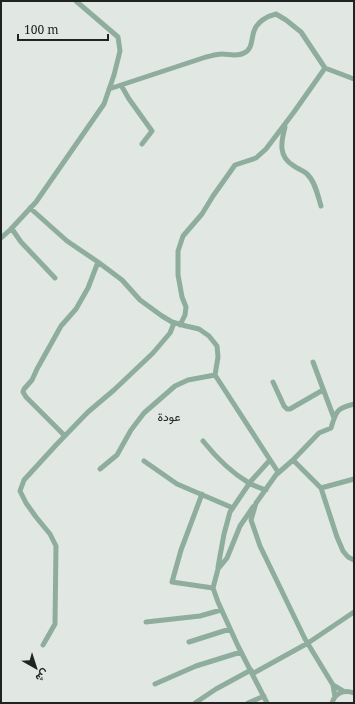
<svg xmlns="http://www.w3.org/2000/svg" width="355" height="704" font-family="'Noto Serif',Vazirmatn,serif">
	<rect width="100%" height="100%" fill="#e1e8e4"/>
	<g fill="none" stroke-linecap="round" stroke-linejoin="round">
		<path stroke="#8fad9d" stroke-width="5" d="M121 85 129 99 152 131 142 144
			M109 89 206 57C211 56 217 54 222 54 229 54 237 57 244 53 253 49 251 39 254 31 257 22 267 16 276 14L286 20 301 32 325 68
			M285 127C281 142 278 157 294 166 298 169 304 171 307 174 315 181 318 196 321 206
			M30 208 67 241 98 262 122 280 140 300 162 316 172 322 186 326 199 329 209 336 217 346 218 357 215 375 278 472 256 503 251 520 260 546 305 639 333 685
			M12 229 21 242 55 278
			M1 238 10 230 36 202 104 104 114 75 120 51 118 37 76 1
			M180 325 185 315 186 307 182 297 178 275V251L183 236 202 214 213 196 235 165 256 158 266 149 294 112 325 68 354 79
			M313 362 334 418
			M273 382 284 406 287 409H290L323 390
			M65 436 26 397 23 392 24 389 32 380 37 369 61 326 76 309 88 288 98 262
			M203 441C215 456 232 473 249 483 254 486 260 488 266 490
			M293 460 321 488 337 537 343 551 348 557 354 560
			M144 461 177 484 233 508
			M100 469 117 455 131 430 144 413 175 386 188 380 215 375
			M277 474 293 460 319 433 331 428C336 411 337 408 354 404
			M321 488 354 479
			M202 494 181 550 172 582 213 588
			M253 507 240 526 227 558 218 569 213 588 218 602 238 646 267 703
			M218 567 224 534 230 512 251 481 270 460
			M146 622 200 616 221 610
			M189 642 230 629
			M43 645 55 624 56 546 50 534 36 517 26 503 20 491 24 480 57 444 88 412 114 390 153 353 170 333 174 323
			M252 674 308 643 354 612
			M155 684 196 666 241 652
			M335 697 333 685 343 691
			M195 703 216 689 251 670
			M248 703 264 696
			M332 703C335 693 344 689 354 693"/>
	</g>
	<g text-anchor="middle" stroke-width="4" stroke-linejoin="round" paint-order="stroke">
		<g font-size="12" fill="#202322" stroke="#e1e8e4">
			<text x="169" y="421">عودة</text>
		</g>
	</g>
	<rect width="355" height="704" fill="none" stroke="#202322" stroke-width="4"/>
	<g transform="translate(36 668) rotate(141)" stroke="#e1e8e4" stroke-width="3" paint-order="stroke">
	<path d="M0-3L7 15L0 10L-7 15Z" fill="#202322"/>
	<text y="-6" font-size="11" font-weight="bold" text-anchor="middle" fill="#202322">ش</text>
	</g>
	<path d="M18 34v6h90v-6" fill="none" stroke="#202322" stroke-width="2"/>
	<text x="24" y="34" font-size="12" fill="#202322" stroke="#e1e8e4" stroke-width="3" paint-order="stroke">100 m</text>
</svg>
